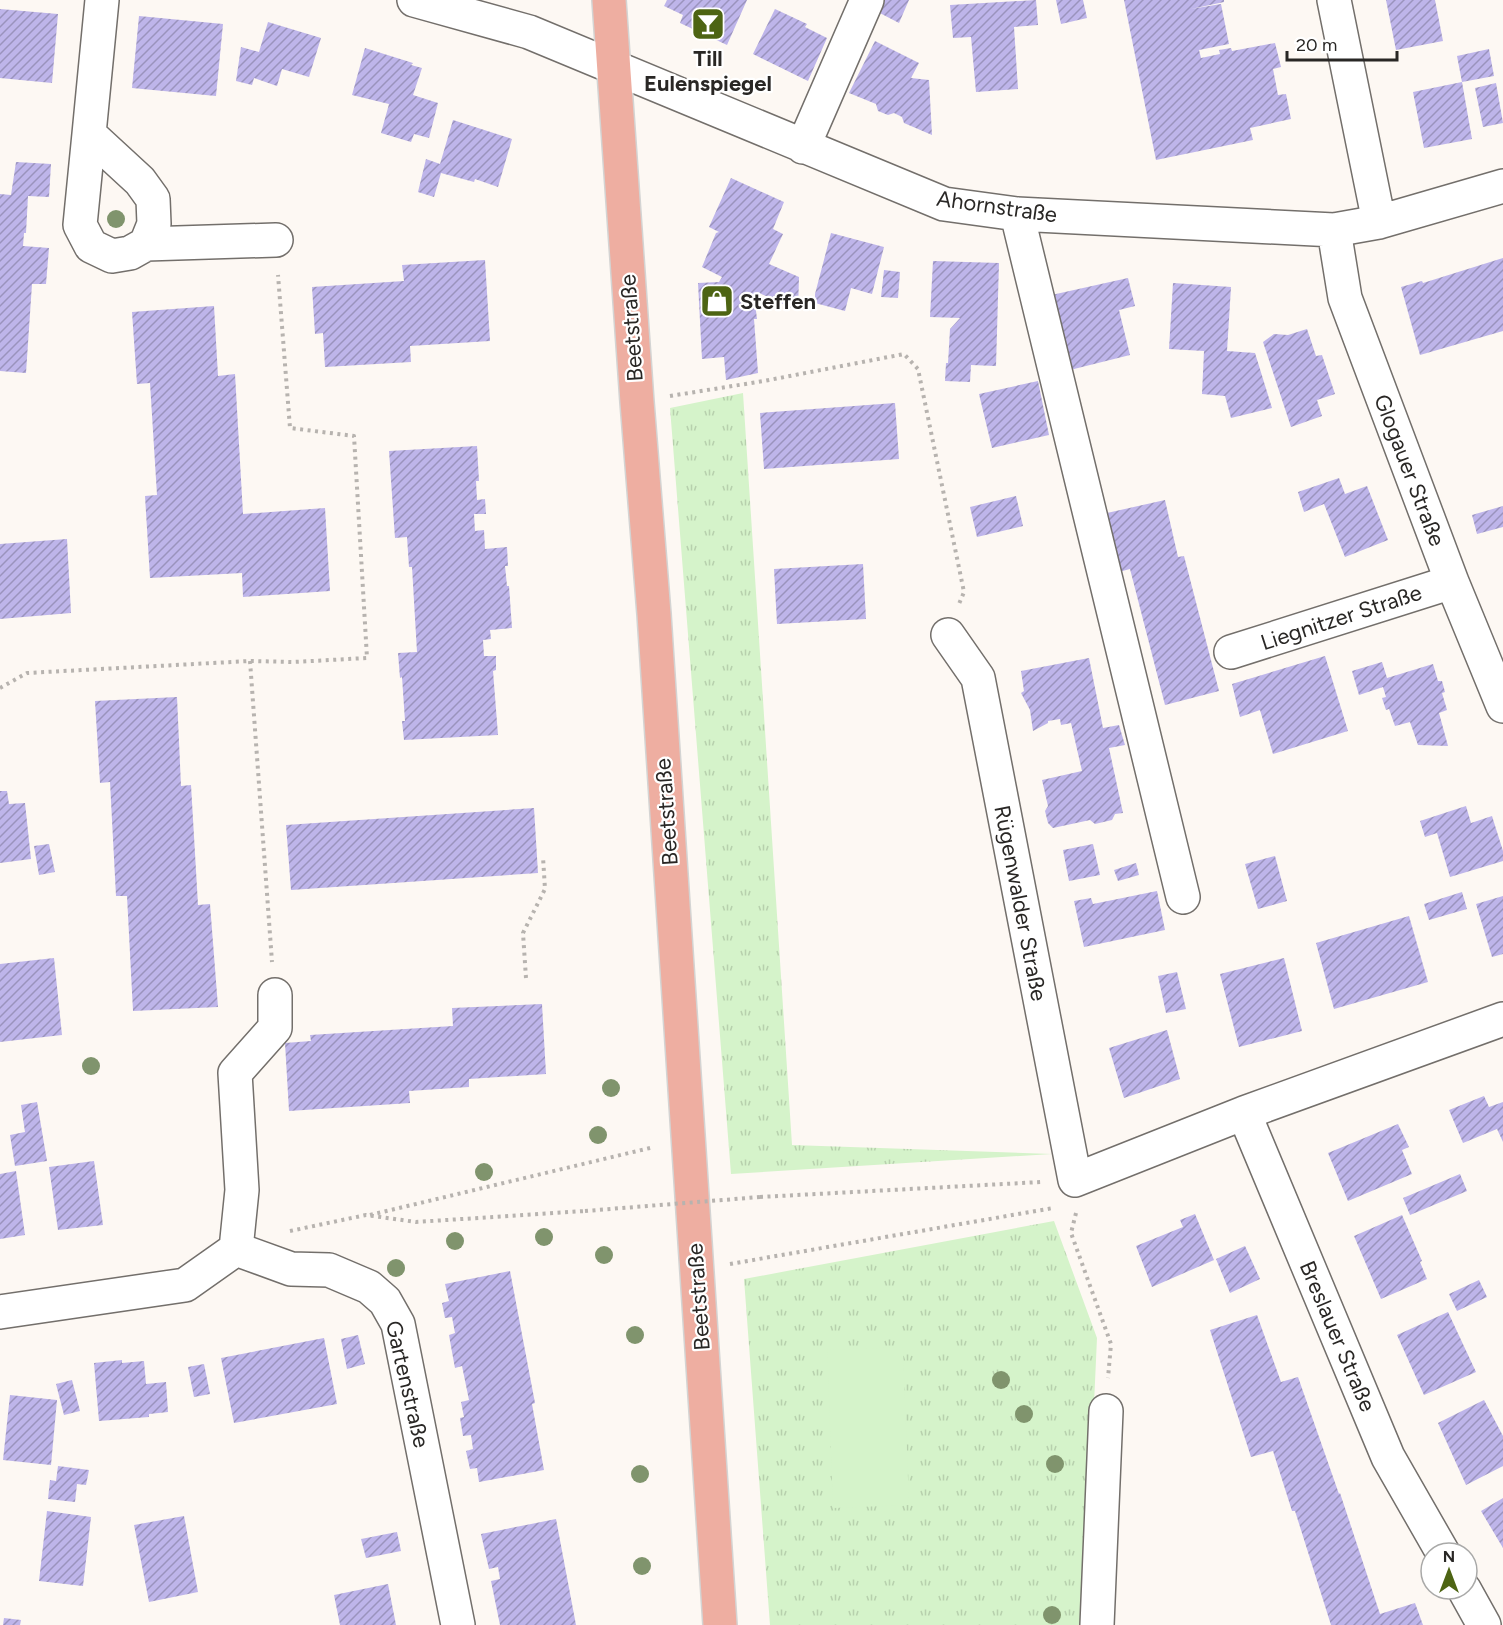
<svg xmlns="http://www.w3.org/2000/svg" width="1503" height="1625" font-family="Figtree,sans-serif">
	<defs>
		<pattern id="grass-tufts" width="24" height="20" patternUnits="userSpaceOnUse" patternTransform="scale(1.5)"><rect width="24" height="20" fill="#d5f3ca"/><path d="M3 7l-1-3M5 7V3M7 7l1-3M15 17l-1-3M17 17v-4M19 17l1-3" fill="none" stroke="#b7d0ad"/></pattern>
		<pattern id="building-hatch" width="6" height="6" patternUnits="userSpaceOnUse" patternTransform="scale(1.5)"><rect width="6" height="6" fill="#beb5ea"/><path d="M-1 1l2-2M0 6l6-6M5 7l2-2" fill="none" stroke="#9a93bd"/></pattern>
	</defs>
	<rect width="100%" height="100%" fill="#fdf8f3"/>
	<path fill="url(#grass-tufts)" d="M743 393 792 1145 1052 1154 731 1174 670 408Z
		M1054 1221 1097 1338 1084 1625H770L744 1279Z"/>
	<path fill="#d5f3ca" d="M903 1347 909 1505 833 1508 827 1350Z"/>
	<path fill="url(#building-hatch)" d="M667 0H747L727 45 680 23 683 15 664 6Z
		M878 0H909L899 23 874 10Z
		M1036 0 1038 25 1014 27 1018 89 976 92 971 37 953 38 950 5Z
		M1056 0H1083L1087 18 1061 24Z
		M1124 0H1224V2L1191 9 1221 4 1229 44 1199 50 1201 58 1220 54 1219 50 1231 48 1232 51 1275 43 1281 67 1273 69 1278 95 1286 94 1291 119 1250 128 1253 140 1156 160Z
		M1386 0H1435L1443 41 1396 50Z
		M0 9 58 14 52 83 0 78Z
		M775 9 807 24 805 27 827 38 808 81 753 54Z
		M139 16 223 24 216 96 132 88Z
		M268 22 321 38 309 77 282 69 277 86 254 78 252 85 236 81 241 47 259 52Z
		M875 41 919 63 911 78 929 80 932 135 904 123 902 117 894 113 888 115 878 111 876 104 849 93Z
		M365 48 413 63 411 65 422 68 413 95 438 103 429 138 414 134 411 142 381 133 389 104 352 95Z
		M1489 49 1494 76 1462 82 1457 56Z
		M1462 82 1472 139 1424 148 1413 92Z
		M1496 83 1503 123 1483 127 1475 88Z
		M453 120 512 139 498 187 475 179 474 182 441 173 434 197 418 192 426 159 440 164Z
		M16 162 51 164 49 197 28 196 26 233H24L23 246 49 248 46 284H32L26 373 0 371V194L11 195Z
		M731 178 784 202 773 229 783 234 769 264 799 277 798 311 757 292 754 295 757 319H754L758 373 726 380 724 357 702 359 698 283 719 282 722 277 702 267 716 233 719 232 709 227Z
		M831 233 884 247 872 294 851 288 845 311 815 303V294Z
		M1503 258V331L1420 355 1401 287 1422 281 1423 283Z
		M485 260 490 341 410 346 411 362 325 367 323 333 315 334 312 287 404 281 402 265Z
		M933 261 999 263 996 366 971 365 970 382 945 381 946 363H948L950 329 960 318 930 317Z
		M884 270 900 272 898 298 881 297Z
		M1128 278 1135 306 1119 310 1130 355 1066 371 1047 296Z
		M1173 283 1231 287 1227 351 1255 353 1272 408 1231 418 1225 396 1202 394 1204 351 1169 349Z
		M214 306 218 376 235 374 243 514 325 508 330 591 243 597 242 573 150 578 145 496 157 495 150 383 137 384 132 312Z
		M1307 329 1316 356 1322 355 1335 394 1317 400 1322 416 1291 427 1263 342 1274 334 1288 335Z
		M1038 381 1049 435 992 448 979 394Z
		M895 403 899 459 764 469 760 413Z
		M477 446 479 481H476L477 500 485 499 486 514H474L475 531 484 530 485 549 507 547 508 566H505L507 586H509L512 628 490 630 491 639 483 640 484 656H496V670L493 671 498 735 404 740 402 721H405L402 677 400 678 398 653 417 652 412 567H409L407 537 395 538 389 451Z
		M1339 478 1345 494 1367 486 1388 540 1345 557 1324 504 1304 512 1298 492Z
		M1016 496 1023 526 977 537 970 507Z
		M1165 500 1178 557 1184 556 1219 691 1165 705 1130 569 1111 574 1098 515Z
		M1503 506V527L1477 534 1472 515Z
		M67 539 71 613 0 619V544Z
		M863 564 866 619 777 624 774 569Z
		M1325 656 1348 731 1273 754 1260 710 1240 717 1232 684Z
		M1089 658 1103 728 1119 725 1125 745 1109 748 1123 813 1115 814 1112 820 1095 824 1090 820 1053 828 1048 823 1045 811 1048 806 1042 780 1082 771 1071 723 1061 725 1060 719 1048 721V723L1033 731 1030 710 1021 693 1024 691 1021 671Z
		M1382 662 1387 678 1433 664 1438 681H1442L1445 692 1442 693 1447 710 1439 713 1448 746 1418 745 1410 722 1395 726 1389 709 1386 710 1382 698 1386 697 1383 687 1359 695 1352 671Z
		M177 697 181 786 191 785 198 905 210 904 218 1007 133 1011 127 896H116L110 782 100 783 95 701Z
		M0 791H7L9 804 25 803 31 859 0 863Z
		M1466 806 1471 823 1492 816 1503 851V861L1450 877 1437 833 1425 837 1420 821Z
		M534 808 538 873 291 890 286 825Z
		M49 844 55 872 39 875 34 846Z
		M1093 844 1100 875 1069 881 1063 850Z
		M1275 856 1287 901 1258 909 1245 864Z
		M1136 863 1139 875 1118 881 1114 870Z
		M1157 891 1165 930 1084 947 1074 901 1091 898 1093 904Z
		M1462 892 1467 909 1429 920 1424 904Z
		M1503 896V954L1492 957 1476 904Z
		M1409 916 1428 982 1334 1009 1316 943Z
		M54 958 62 1035 0 1042V964Z
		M1284 958 1302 1031 1239 1047 1220 974Z
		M1177 972 1186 1009 1166 1013 1158 976Z
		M542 1004 546 1074 469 1079V1087L409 1091 410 1103 289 1111 285 1043 311 1041 310 1035 453 1026 452 1008Z
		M1167 1030 1180 1079 1124 1098 1109 1048Z
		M1484 1096 1489 1107 1503 1102V1142L1497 1129 1463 1143 1449 1110Z
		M37 1102 47 1161 15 1166 10 1135 25 1132 21 1105Z
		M1398 1124 1409 1147 1402 1150 1412 1174 1348 1201 1328 1153Z
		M94 1161 103 1225 58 1230 49 1167Z
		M16 1171 25 1235 0 1239V1174Z
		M1460 1174 1467 1191 1410 1215 1403 1198Z
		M1195 1214 1214 1260 1152 1287 1136 1246 1183 1227 1180 1220Z
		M1402 1215 1422 1261 1420 1262 1427 1279 1381 1299 1354 1236Z
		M1245 1246 1260 1279 1230 1293 1216 1259Z
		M510 1271 535 1403 532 1404 544 1470 479 1482 477 1468 470 1469 466 1451 473 1449 471 1435 463 1436 460 1418 464 1417 461 1402 469 1400 462 1366 455 1368 452 1352 449 1335 455 1333 452 1317 445 1318 442 1303 449 1301 445 1284Z
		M1479 1280 1487 1297 1457 1311 1449 1294Z
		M1448 1312 1476 1372 1424 1395 1397 1335Z
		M1257 1315 1281 1382 1298 1377 1339 1494 1340 1493 1380 1614 1415 1603 1423 1625H1331L1295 1511H1292L1273 1451 1251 1457 1210 1330Z
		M358 1335 365 1364 347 1369 341 1339Z
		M324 1338 337 1404 234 1423 221 1358Z
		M122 1360V1363L144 1361 146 1384 166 1382 168 1412 149 1414V1417L99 1421 94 1363Z
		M204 1364 210 1394 194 1397 188 1367Z
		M72 1380 80 1411 64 1415 56 1384Z
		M10 1395 57 1400 51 1465 3 1460Z
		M1484 1400 1503 1436V1466L1466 1485 1438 1423Z
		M58 1466 89 1470 86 1485 77 1484 75 1502 48 1499 50 1480 56 1481Z
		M1503 1498V1548L1481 1511Z
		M47 1511 91 1517 83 1586 39 1581Z
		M184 1516 198 1592 149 1602 134 1525Z
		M556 1519 576 1625H500L491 1581 500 1579 498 1567 489 1569 481 1534Z
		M397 1532 401 1551 366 1558 361 1539Z
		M388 1584 396 1625H340L334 1595Z
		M4 1618 21 1620 20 1625H3Z"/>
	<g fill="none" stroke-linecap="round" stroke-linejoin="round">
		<defs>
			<path id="minor" d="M414 0 529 32 944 204 1017 214 1334 230 1379 222 1503 186
				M1334 0 1379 222
				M89 134 140 181 153 199 154 224 146 244 130 253 112 256 91 246 80 225 89 134 102 0
				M803 147 867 0
				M1017 214 1183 897
				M1334 230 1345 298 1452 582 1503 706
				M146 244 276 240
				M948 635 978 678 1075 1180 1244 1113 1503 1019
				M1231 652 1452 582
				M1244 1113 1388 1457 1443 1553
				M236 1249 291 1269 329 1270 369 1287 385 1301 398 1324 458 1625
				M236 1249 242 1190 235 1073 275 1028V995
				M0 1312 185 1285 236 1249
				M1464 1589 1484 1625
				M1097 1625 1106 1411"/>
			<path id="major" d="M609 0 637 402 654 614 720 1625"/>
		</defs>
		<use href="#minor" stroke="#736f6b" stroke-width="36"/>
		<use href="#major" stroke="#d4d4d3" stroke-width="36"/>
		<path stroke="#b7b3af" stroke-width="4" stroke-dasharray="3 4.5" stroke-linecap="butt" d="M670 396 764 381 904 354 918 369 964 592 959 604
			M250 661 272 962
			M0 688 27 673 250 661 293 662 367 658 354 436 290 428 278 275
			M526 978 523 933 545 889 543 857
			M760 1197 1041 1182
			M1076 1213 1071 1233 1111 1344 1108 1378
			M370 1215 654 1147
			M290 1231 366 1215 416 1222 585 1211
			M730 1264 1053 1208"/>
		<use href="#minor" stroke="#fff" stroke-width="33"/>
		<use href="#major" stroke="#eeaea1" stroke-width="33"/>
		<path stroke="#b7b3af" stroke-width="4" stroke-dasharray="3 4.5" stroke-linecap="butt" d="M585 1211 760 1197"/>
	</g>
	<g fill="#80946d">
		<circle cx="116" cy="219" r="9"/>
		<circle cx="91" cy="1066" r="9"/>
		<circle cx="611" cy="1088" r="9"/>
		<circle cx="598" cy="1135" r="9"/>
		<circle cx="484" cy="1172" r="9"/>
		<circle cx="544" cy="1237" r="9"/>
		<circle cx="455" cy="1241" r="9"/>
		<circle cx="604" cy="1255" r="9"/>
		<circle cx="396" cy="1268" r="9"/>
		<circle cx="635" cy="1335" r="9"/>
		<circle cx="1001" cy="1380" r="9"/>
		<circle cx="1024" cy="1414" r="9"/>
		<circle cx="1055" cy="1464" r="9"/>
		<circle cx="640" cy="1474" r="9"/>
		<circle cx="642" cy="1566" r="9"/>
		<circle cx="1052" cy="1615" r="9"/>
	</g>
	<defs>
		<symbol id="bar-square" viewBox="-11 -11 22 22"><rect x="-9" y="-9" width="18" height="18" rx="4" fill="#4d6413" stroke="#fff"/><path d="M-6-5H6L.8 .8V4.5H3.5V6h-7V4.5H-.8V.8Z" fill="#fff"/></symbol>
		<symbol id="shop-square" viewBox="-11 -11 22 22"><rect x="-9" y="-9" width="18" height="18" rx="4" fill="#4d6413" stroke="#fff"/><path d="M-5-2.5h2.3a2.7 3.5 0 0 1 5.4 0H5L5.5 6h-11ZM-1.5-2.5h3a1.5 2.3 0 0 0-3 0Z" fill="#fff"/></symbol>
	</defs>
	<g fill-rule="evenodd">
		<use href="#bar-square" x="689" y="5" width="38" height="38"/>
		<use href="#shop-square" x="698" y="282" width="38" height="38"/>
	</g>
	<g text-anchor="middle" stroke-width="4.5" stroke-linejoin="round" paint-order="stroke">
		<g font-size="22" font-weight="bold" fill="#292725" stroke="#fff">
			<text x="708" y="66">Till<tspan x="708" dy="25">Eulenspiegel</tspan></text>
			<text x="740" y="309" text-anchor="start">Steffen</text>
		</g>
		<g font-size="22" fill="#292725" stroke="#fff">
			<text transform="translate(997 206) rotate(8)" y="8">Ahornstraße</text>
			<text transform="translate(631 328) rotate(-94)" y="8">Beetstraße</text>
			<text transform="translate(1410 470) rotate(69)" y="8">Glogauer Straße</text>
			<text transform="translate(1341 617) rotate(-18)" y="8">Liegnitzer Straße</text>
			<text transform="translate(666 812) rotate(-94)" y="8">Beetstraße</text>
			<text transform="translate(1021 903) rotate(79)" y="8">Rügenwalder Straße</text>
			<text transform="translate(698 1297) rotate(-94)" y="8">Beetstraße</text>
			<text transform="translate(1338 1336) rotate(67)" y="8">Breslauer Straße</text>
			<text transform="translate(408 1384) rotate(77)" y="8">Gartenstraße</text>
		</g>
	</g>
	<g transform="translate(1449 1571)"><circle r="28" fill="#ffffff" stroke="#a9a9a8" stroke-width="1.5"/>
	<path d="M0-4.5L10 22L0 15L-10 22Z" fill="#4d6413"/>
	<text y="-9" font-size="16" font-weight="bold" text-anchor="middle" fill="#292725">N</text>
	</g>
	<path d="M1287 51v9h110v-9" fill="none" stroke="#292725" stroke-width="3"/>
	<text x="1296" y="51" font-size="18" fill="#292725" stroke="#ffffff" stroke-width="4.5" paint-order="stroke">20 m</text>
</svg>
